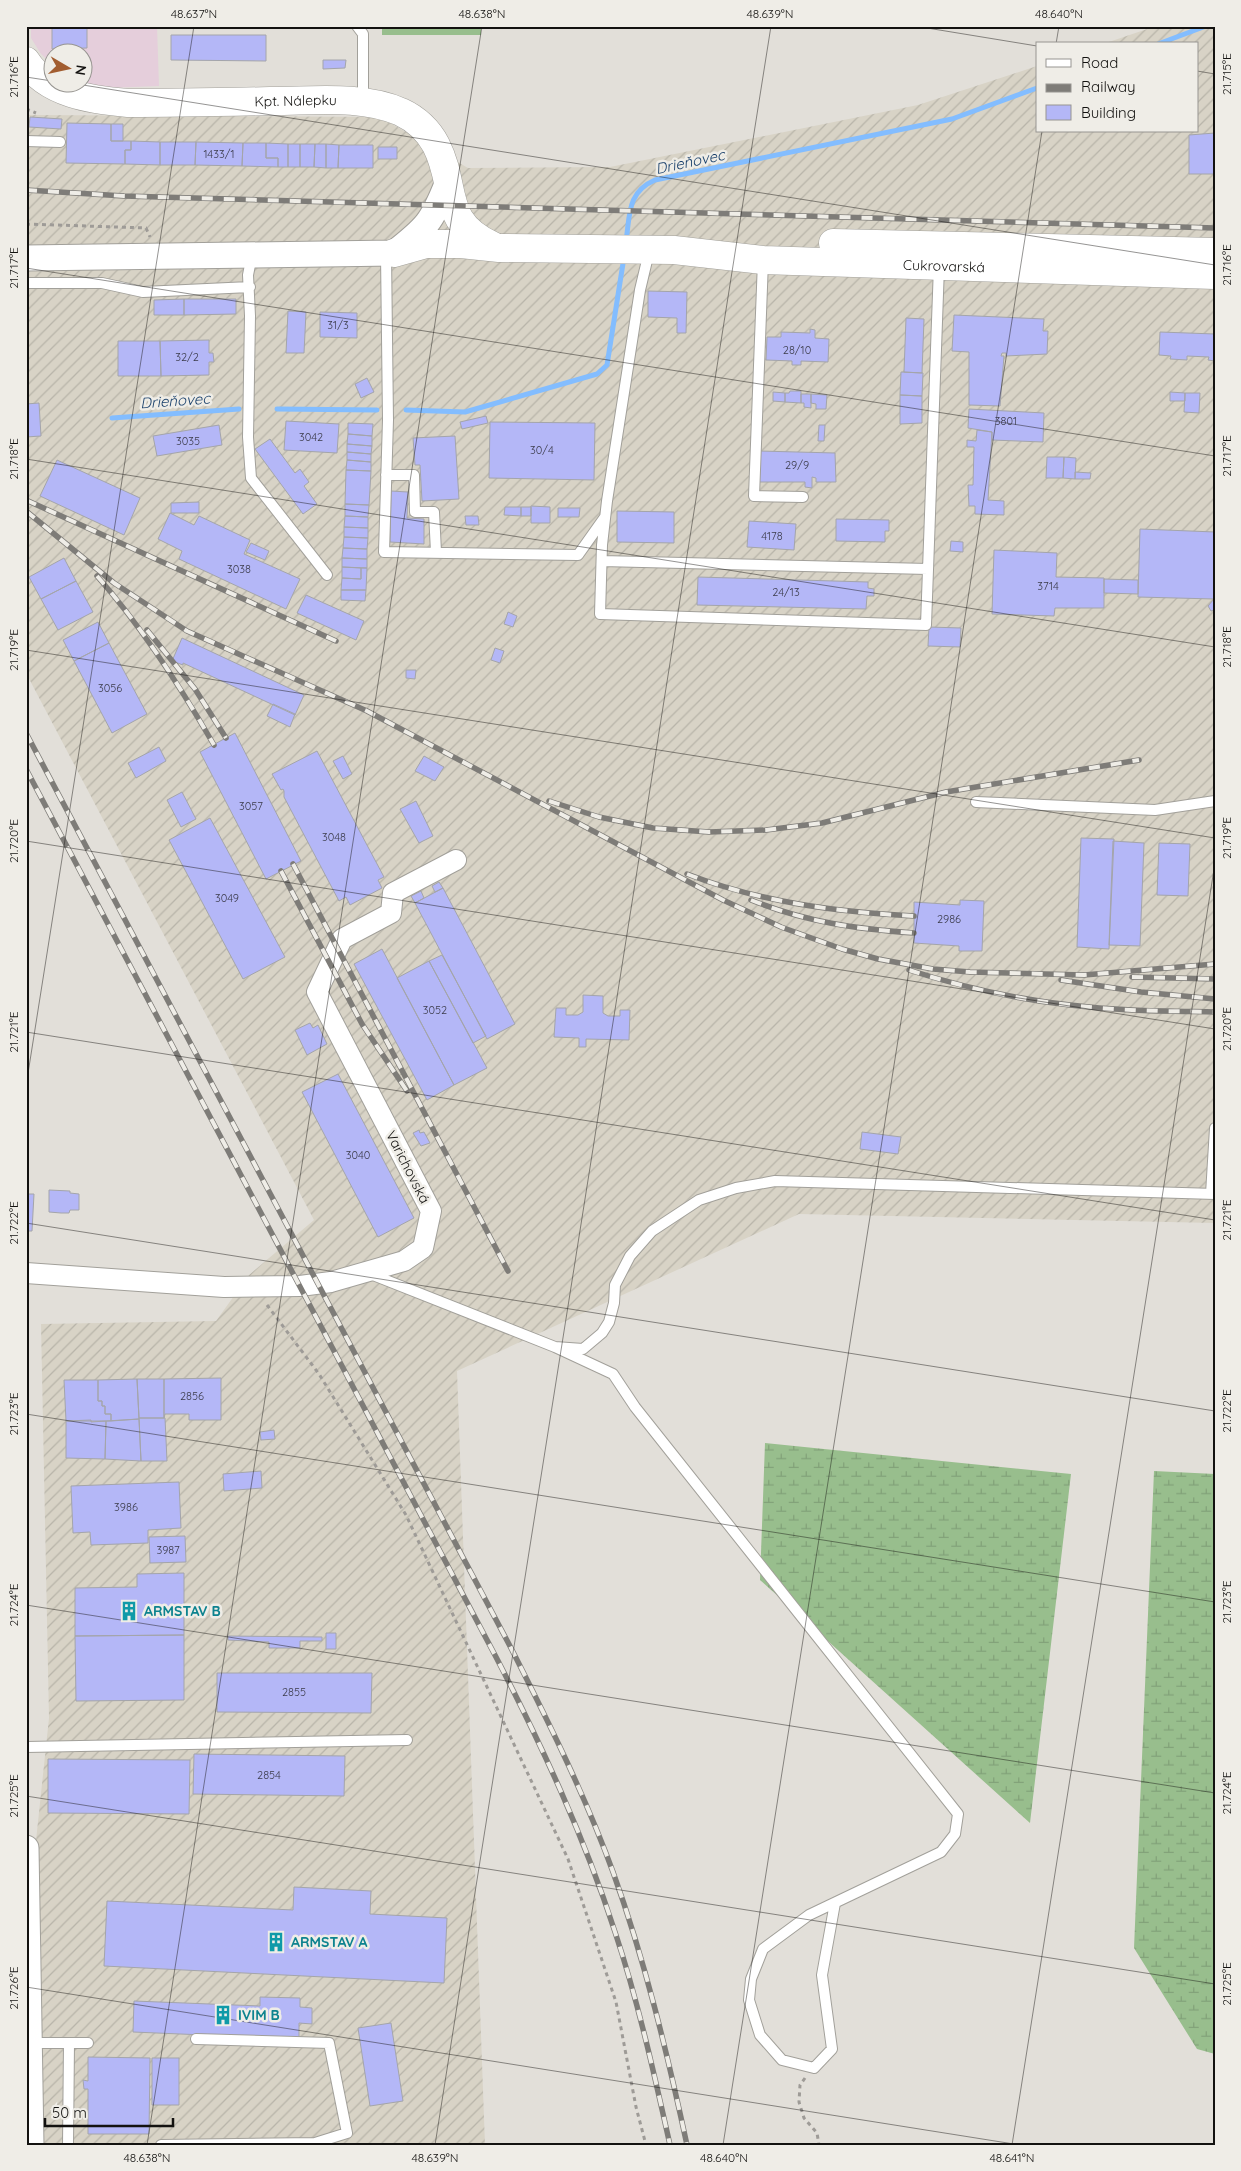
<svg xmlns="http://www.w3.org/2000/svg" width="1241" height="2171" font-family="Quicksand,sans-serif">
	<defs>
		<pattern id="industrial-furrows" width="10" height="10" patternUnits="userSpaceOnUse" patternTransform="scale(1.25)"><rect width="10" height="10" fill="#d8d3c6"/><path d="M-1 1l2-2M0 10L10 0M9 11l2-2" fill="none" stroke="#b8b4a9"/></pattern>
		<pattern id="wetland-marsh" width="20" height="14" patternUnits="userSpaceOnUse" patternTransform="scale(1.25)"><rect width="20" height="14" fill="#98be8d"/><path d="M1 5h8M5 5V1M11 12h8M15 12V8" fill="none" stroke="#82a279"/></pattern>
	</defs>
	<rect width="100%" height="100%" fill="#e2dfd9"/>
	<path fill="url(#industrial-furrows)" d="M1156 26H1215V1223L799 1214 457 1371 485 2145H26V1935L49 1718 41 1324 216 1321 249 1275 314 1220 26 673V177L29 171V115L380 117 468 168 610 167 918 105 1037 66V131H1197V44H1103Z"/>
	<path fill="#e5cedb" d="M31 26H157L159 86 107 88 82 82V52H52V64L41 54 31 38Z"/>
	<path fill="#98be8d" d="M382 26H481V35H382Z"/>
	<path fill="url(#wetland-marsh)" d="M765 1443 1071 1474 1030 1823 760 1580Z
		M1154 1471 1215 1474V2054L1197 2049 1134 1948Z"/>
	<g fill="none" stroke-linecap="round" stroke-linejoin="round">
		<path stroke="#83bdff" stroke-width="5" d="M1158 44 1206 26
			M626 241C630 215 627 192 655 180L952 119 1037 88
			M277 409 377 410
			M406 410 465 412 597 374 607 365 624 257
			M112 418 239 409"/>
	</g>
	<path fill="#b4b7f7" stroke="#a4a5aa" d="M52 26H87V48L52 49Z
		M171 35H266V61L171 60Z
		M323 60H346L345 68 323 69Z
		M30 117 62 119 61 129 29 127Z
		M67 123 111 124V141H131V150H125V164L66 163Z
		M111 124H123V141H111Z
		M1215 133V174H1189V135Z
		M131 141 160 142V165L125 164V150H131Z
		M160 142H196L195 165H160Z
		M196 142 243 143 242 166 195 165Z
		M243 143H266V158H278V167L242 166Z
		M266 143 288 144V167H278V158H266Z
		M288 144H300V167H288Z
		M300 144H315L314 167H300Z
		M315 144H326V168L314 167Z
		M326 144 339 145 338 168H326Z
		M339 145H373V168H338Z
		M378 147H397V159H378Z
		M648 291 687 292 686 333H677V318L648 317Z
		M184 299H236V314L184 315Z
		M184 299V315H154V300Z
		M288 311 306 312 304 353H286Z
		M320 312 357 313V338L320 337Z
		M954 315 1044 319 1043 331H1048L1047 354 1006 356V353H1002L1001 356H1004L1000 406 969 405V352L952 351Z
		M906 318 924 319 922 373 904 372Z
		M810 329 815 330V338L829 339 828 362 801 361V365H792V361L766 360 767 337H781V332L810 333Z
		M1160 332 1215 334V361L1208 360 1209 357 1187 356V360L1170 359 1171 356 1159 355Z
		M209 340V353H213L214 362H209V375L161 376 160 341Z
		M118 341H160L161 376H118Z
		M901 372 923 373 922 396 900 395Z
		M367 378 374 392 361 398 355 384Z
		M790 391H801V403L785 402V393H789Z
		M773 392 785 393V402L773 401Z
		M1170 392 1185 393V401H1170Z
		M1185 393H1200L1199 413 1184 412Z
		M801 394H811V408L804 407V403H801Z
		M811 394 827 395 826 409H816V404L811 403Z
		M900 395 922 396V423L900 424Z
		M39 403 41 436 26 437V404Z
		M969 409 1044 413 1043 442 992 440V432L968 428Z
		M486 416 488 423 462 429 460 422Z
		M286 421 339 424 337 453 284 450Z
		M490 422 595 423 594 480 489 478Z
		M348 423 373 424 372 436 348 434Z
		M219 425 222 445 157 456 153 436Z
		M819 425H825L824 441H818Z
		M977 430 992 432 988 500 1004 501V515L975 514V506H969L968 485H973L974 447H967V440L976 441Z
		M348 434 372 436V446L347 444Z
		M455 436 459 499 422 501 420 465H415L413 438Z
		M270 439 295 473 300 469 309 482 304 486 317 504 303 514 255 449Z
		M347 444 372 446 371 454 347 452Z
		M759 451 835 453 836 482H816V478L812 477V488L805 487V482H757Z
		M347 452 371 454V462L347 460Z
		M1047 457H1064L1063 478H1046Z
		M1064 457 1076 458 1075 479 1063 478Z
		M57 460 140 498 124 535 40 496Z
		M347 460 371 462V471L346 470Z
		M346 470 371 471 369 505 345 504Z
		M1075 472 1091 473 1090 479H1075Z
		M391 491 408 492 407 518 424 519V544L390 542Z
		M199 502V513H171V503Z
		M345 504 369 505 368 517 345 516Z
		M531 506 550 507V523H531Z
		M505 507H521V516L504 515Z
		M521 507H531V516H521Z
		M558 508H580L579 517H558Z
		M617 511 674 512V543L617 542Z
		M170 513 194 525 199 516 250 540 244 554 300 579 286 609 179 559 182 551 158 539Z
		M345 516 368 517V528L344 527Z
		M465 516H478L479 525H466Z
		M836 519 889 520V531H885V542L836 541Z
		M749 521 796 524 794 550 747 547Z
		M344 527 368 528V538L344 537Z
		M1140 529 1215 532V610L1211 611 1208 606 1214 599 1138 597Z
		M344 537 368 538 367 549 343 548Z
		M951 541 963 542V552L950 551Z
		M251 543 269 551 265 560 246 552Z
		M343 548 367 549V559L342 558Z
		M994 550 1057 553 1056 577 1104 578V608H1055L1054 616 992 614Z
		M64 558 76 581 41 599 29 577Z
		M342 558 367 559V568L342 567Z
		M342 567 361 568V579L342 578Z
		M361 568H367L366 590H341L342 578 361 579Z
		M698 577 868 582V588L874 589V596H867L866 609 697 605Z
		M1104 579 1138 580V594L1104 593Z
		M76 581 93 612 58 630 41 599Z
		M341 590H366L365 601 341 600Z
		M306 595 364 621 356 640 297 613Z
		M508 612 517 616 513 627 504 624Z
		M98 622 109 643 74 661 63 640Z
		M929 627 961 628 960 647 928 646Z
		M182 638 304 695 295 715 183 663V665L172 661Z
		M109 643 147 714 112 733 74 661Z
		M495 648 504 651 500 663 491 660Z
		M406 670H416L415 679 406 678Z
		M273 704 295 714 290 727 267 716Z
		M235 733 301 861 266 879 200 752Z
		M159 747 166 761 136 778 128 763Z
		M317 751 384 877 378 880 382 888 350 905 346 897 339 901 284 797V791L283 789 281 790 272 774Z
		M343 756 352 774 343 779 333 761Z
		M424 756 444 767 435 781 415 771Z
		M182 792 196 819 181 827 167 800Z
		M416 801 433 836 419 843 400 809Z
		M210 818 285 957 243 979 169 840Z
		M1081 838 1114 839 1109 949 1077 947Z
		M1113 841 1144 843 1140 946 1109 945Z
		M1159 843 1190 844 1188 896 1157 895Z
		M439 882 443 888 435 892 432 886Z
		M443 888 515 1024 487 1039 415 903Z
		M421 891 424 898 415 903 411 896Z
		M960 900 984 901 982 951H959V946L914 943V902L960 905Z
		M382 949 454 1085 427 1100 354 964Z
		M442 955 486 1036 473 1043 429 961Z
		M429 961 487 1068 454 1085 397 978Z
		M583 995 603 996V1013L608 1016H620V1010H630L629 1040 586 1039V1047H579V1038L554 1037 556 1008H566V1015H578L583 1012Z
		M310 1023 313 1028 318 1025 327 1044 307 1055 295 1030Z
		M338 1074 414 1218 378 1237 302 1092Z
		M419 1130 420 1133 424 1132 430 1143 421 1146 413 1133Z
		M862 1132 901 1137 898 1154 860 1149Z
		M49 1190 70 1191V1193L79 1194V1210H70L69 1213H61L49 1212Z
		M26 1194H34L32 1231H26Z
		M221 1378V1420H189V1414H165L164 1418V1379Z
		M137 1379 139 1419 111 1421V1414H105V1406H102V1401H98V1380Z
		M137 1379H164V1418H139Z
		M64 1380H98V1401H102V1406H105V1414H111V1421H66Z
		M139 1418H165L167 1461H141Z
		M139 1419 141 1461 105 1459 106 1421Z
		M91 1420V1422L106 1421 105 1459 66 1458V1421Z
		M274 1430 275 1439 261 1440 260 1432Z
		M261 1471 262 1488 224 1491 223 1474Z
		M179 1482 181 1528 148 1530V1543L91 1545 90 1532 73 1533 71 1486Z
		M185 1536 186 1562 150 1563 149 1537Z
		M184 1573V1635L75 1636V1588L137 1587V1574Z
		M326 1633H336V1649H326Z
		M184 1635V1700L76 1701 75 1636Z
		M228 1636 322 1637V1641H300V1648H269V1642L228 1640Z
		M217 1673H372L371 1713 217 1712Z
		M194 1754 345 1756 344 1796 193 1794Z
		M48 1759 190 1760 189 1814 48 1813Z
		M294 1887 371 1891 370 1914 447 1918 444 1983 104 1966 107 1901 293 1910Z
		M260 1997 300 1998V2007L312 2008V2024L299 2023V2039L133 2032 134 2001 260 2006Z
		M391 2023 403 2101 370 2106 358 2028Z
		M88 2057 150 2058 149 2134H88V2089H84L83 2080 88 2081Z
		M152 2058H179V2105H152Z"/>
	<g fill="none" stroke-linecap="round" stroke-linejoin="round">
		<defs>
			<path id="service" d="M357 26 363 34V102
				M26 141 60 142
				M649 252 640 290 607 501 602 545 600 614 926 625 939 266
				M386 254 388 420 384 552 578 555 605 517
				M252 255 248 275 250 316 248 437 251 478 327 575
				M763 261 754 496 803 497
				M26 283H102L143 292 250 287
				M386 475H414L415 512H434L436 552
				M602 561 928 569
				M976 802 1155 810 1215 801
				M1211 1194 1215 1128
				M368 1273 555 1347 583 1349 602 1333 609 1322 614 1303 615 1285 630 1256 652 1231 699 1200 736 1188 775 1181 1215 1194
				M555 1347 613 1374 635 1407 958 1814 955 1834 941 1852 809 1915 763 1949 751 1979 749 2000 760 2035 782 2060 814 2068 832 2049 822 1975 835 1903
				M26 1747 407 1740
				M30 2043H88
				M68 2145 69 2043
				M161 2145 315 2143 347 2133 329 2043 196 2039"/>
			<path id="minor" d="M26 1273 224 1287 300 1286 331 1282 404 1261 423 1248 431 1211 317 992 342 939 391 913 393 893 456 860"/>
			<path id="tertiary" d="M26 258 394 253C426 228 432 222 447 184
				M26 1848 31 2145"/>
			<g id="primary">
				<path id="s1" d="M26 61C47 94 92 100 128 103 176 103 224 102 273 101 314 101 362 95 401 112 416 119 428 130 436 145 458 188 439 221 493 246"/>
				<path d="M833 243 1215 252"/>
				<path id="s2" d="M394 253 426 244H461L499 248 674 250 763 260 1215 275"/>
			</g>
		</defs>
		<use href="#service" stroke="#a2a09a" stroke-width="12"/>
		<use href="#minor" stroke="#a2a09a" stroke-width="22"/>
		<use href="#tertiary" stroke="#a2a09a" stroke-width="27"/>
		<use href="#primary" stroke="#a2a09a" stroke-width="29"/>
		<path stroke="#9e9b97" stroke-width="3" stroke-dasharray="4 4" stroke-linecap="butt" d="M26 109 36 113
			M26 224 146 228 150 237
			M267 1305 319 1374 406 1515 568 1859 616 2002 636 2107 646 2145
			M805 2078 800 2085 799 2102 804 2118 817 2133 819 2145"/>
		<use href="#service" stroke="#fff" stroke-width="10"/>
		<use href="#minor" stroke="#fff" stroke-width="20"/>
		<use href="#tertiary" stroke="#fff" stroke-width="25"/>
		<use href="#primary" stroke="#fff" stroke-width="28"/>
		<defs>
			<path id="rail" d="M26 190 124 196 1215 228
				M26 500 336 641
				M26 511 114 583 187 631 367 711 723 900 781 927 842 949 878 959 933 969 970 972 1084 975 1215 964
				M97 576C142 627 180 686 214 745
				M147 630 195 689 226 738
				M26 733 511 1648C548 1721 585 1795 613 1872 645 1961 667 2052 687 2145
				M26 769 496 1657C542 1746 584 1836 615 1932 638 2001 654 2073 670 2145
				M549 801 599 817 653 828 709 832 766 830 822 823 946 792 1139 760
				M293 864 508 1271
				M281 871 362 1024 407 1091
				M687 874C760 902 836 912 914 916
				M751 900C806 922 856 929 914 933
				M909 970C962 987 1015 999 1070 1005 1118 1011 1166 1011 1215 1012
				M1132 977 1215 979
				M1061 980 1141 992 1215 999"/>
		</defs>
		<use href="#rail" stroke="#7e7c78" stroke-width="5.5"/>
		<use href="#rail" stroke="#efede7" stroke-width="4" stroke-dasharray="11" stroke-linecap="butt"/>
	</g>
	<path fill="none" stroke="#131210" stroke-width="1" stroke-opacity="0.45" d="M915 26 1037 46M1056 44 1059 26M1197 71 1215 74M26 77 52 81M64 82 1215 265M26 268 1215 456M26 459 1215 647M26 650 1215 838M26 841 1215 1029M26 1032 1215 1220M26 1086 194 26M26 1223 1215 1411M26 1414 1215 1602M26 1605 1215 1793M26 1796 1215 1984M26 1987 1020 2145M147 2145 482 26M435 2145 771 26M723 2145 1042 131M1012 2145 1215 863"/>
	<defs>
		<symbol id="building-bare" viewBox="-9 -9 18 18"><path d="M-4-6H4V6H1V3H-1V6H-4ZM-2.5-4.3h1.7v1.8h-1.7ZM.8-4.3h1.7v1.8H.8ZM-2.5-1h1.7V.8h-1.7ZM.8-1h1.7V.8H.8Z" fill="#0f9aa8" stroke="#efede7" stroke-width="2.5" paint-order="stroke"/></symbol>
	</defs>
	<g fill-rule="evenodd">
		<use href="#building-bare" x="115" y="1597" width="28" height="28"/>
		<use href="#building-bare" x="262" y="1928" width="28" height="28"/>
		<use href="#building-bare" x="209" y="2001" width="28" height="28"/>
	</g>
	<g text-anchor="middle" stroke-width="5" stroke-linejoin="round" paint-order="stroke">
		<g font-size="11" fill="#3b3b4a">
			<text x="219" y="158">1433/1</text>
			<text x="338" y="329">31/3</text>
			<text x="797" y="354">28/10</text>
			<text x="187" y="361">32/2</text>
			<text x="1006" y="425">3801</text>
			<text x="311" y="441">3042</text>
			<text x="188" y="445">3035</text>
			<text x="542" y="454">30/4</text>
			<text x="797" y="469">29/9</text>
			<text x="772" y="540">4178</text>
			<text x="239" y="573">3038</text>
			<text x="1048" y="590">3714</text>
			<text x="786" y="596">24/13</text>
			<text x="110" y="692">3056</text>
			<text x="251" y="810">3057</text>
			<text x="334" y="841">3048</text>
			<text x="227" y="902">3049</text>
			<text x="949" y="923">2986</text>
			<text x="435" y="1014">3052</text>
			<text x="358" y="1159">3040</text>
			<text x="192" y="1400">2856</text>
			<text x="126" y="1511">3986</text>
			<text x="168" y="1554">3987</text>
			<text x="294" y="1696">2855</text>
			<text x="269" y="1779">2854</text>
		</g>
		<g font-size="14" fill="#131210" stroke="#efede7">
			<text dy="5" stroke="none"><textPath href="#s1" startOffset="282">Kpt. Nálepku</textPath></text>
			<text dy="5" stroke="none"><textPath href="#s2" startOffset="552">Cukrovarská</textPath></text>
			<text transform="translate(408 1167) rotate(63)" y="5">Varichovská</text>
		</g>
		<g font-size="14" font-weight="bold" fill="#0d838f" stroke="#efede7" text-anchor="start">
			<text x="144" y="1616">ARMSTAV B</text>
			<text x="291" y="1947">ARMSTAV A</text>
			<text x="238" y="2020">IVIM B</text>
		</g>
		<g font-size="15" font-style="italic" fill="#183f6a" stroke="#efede7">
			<text transform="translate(690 162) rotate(-12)" y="5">Drieňovec</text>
			<text transform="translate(175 401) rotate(-4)" y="5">Drieňovec</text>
		</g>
	</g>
	<rect width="1241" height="2171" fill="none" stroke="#efede7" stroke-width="55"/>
	<rect x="1036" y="42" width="162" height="90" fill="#efede7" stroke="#979591"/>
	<rect x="1046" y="59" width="25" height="8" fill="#ffffff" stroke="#979591"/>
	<text x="1081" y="68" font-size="15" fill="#131210">Road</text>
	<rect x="1046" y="84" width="25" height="8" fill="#7e7c78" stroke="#979591"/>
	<text x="1081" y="92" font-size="15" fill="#131210">Railway</text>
	<rect x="1046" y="105" width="25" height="15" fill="#b4b7f7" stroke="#979591"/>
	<text x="1081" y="118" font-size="15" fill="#131210">Building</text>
	<g transform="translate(68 68) rotate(99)"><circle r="24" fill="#efede7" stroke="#979591"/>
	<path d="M0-4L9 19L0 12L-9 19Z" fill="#a25d30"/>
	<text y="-8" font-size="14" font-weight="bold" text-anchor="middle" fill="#131210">N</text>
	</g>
	<path d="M45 2118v8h128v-8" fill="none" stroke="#131210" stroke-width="2.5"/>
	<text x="52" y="2118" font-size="15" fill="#131210" stroke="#efede7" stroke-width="4" paint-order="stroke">50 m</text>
	<rect x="28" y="28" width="1186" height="2116" fill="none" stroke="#131210" stroke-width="2"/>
	<g font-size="12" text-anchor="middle" fill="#131210">
		<text x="194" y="18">48.637°N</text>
		<text x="482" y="18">48.638°N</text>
		<text x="770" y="18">48.639°N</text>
		<text x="1059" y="18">48.640°N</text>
		<text transform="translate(1227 74) rotate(-90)" y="4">21.715°E</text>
		<text transform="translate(14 77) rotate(-90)" y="4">21.716°E</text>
		<text transform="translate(1227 265) rotate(-90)" y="4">21.716°E</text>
		<text transform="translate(14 268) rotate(-90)" y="4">21.717°E</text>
		<text transform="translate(1227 456) rotate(-90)" y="4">21.717°E</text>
		<text transform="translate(14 459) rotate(-90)" y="4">21.718°E</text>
		<text transform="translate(1227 647) rotate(-90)" y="4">21.718°E</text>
		<text transform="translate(14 650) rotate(-90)" y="4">21.719°E</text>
		<text transform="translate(1227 838) rotate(-90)" y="4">21.719°E</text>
		<text transform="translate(14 841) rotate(-90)" y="4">21.720°E</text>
		<text transform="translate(1227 1029) rotate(-90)" y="4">21.720°E</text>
		<text transform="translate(14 1032) rotate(-90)" y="4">21.721°E</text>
		<text transform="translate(1227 1220) rotate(-90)" y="4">21.721°E</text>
		<text transform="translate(14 1223) rotate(-90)" y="4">21.722°E</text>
		<text transform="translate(1227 1411) rotate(-90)" y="4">21.722°E</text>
		<text transform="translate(14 1414) rotate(-90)" y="4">21.723°E</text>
		<text transform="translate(1227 1602) rotate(-90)" y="4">21.723°E</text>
		<text transform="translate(14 1605) rotate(-90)" y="4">21.724°E</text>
		<text transform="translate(1227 1793) rotate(-90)" y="4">21.724°E</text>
		<text transform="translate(14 1796) rotate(-90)" y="4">21.725°E</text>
		<text transform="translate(1227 1984) rotate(-90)" y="4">21.725°E</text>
		<text transform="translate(14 1988) rotate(-90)" y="4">21.726°E</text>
		<text x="147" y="2162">48.638°N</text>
		<text x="435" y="2162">48.639°N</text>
		<text x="724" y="2162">48.640°N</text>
		<text x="1012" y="2162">48.641°N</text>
	</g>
</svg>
